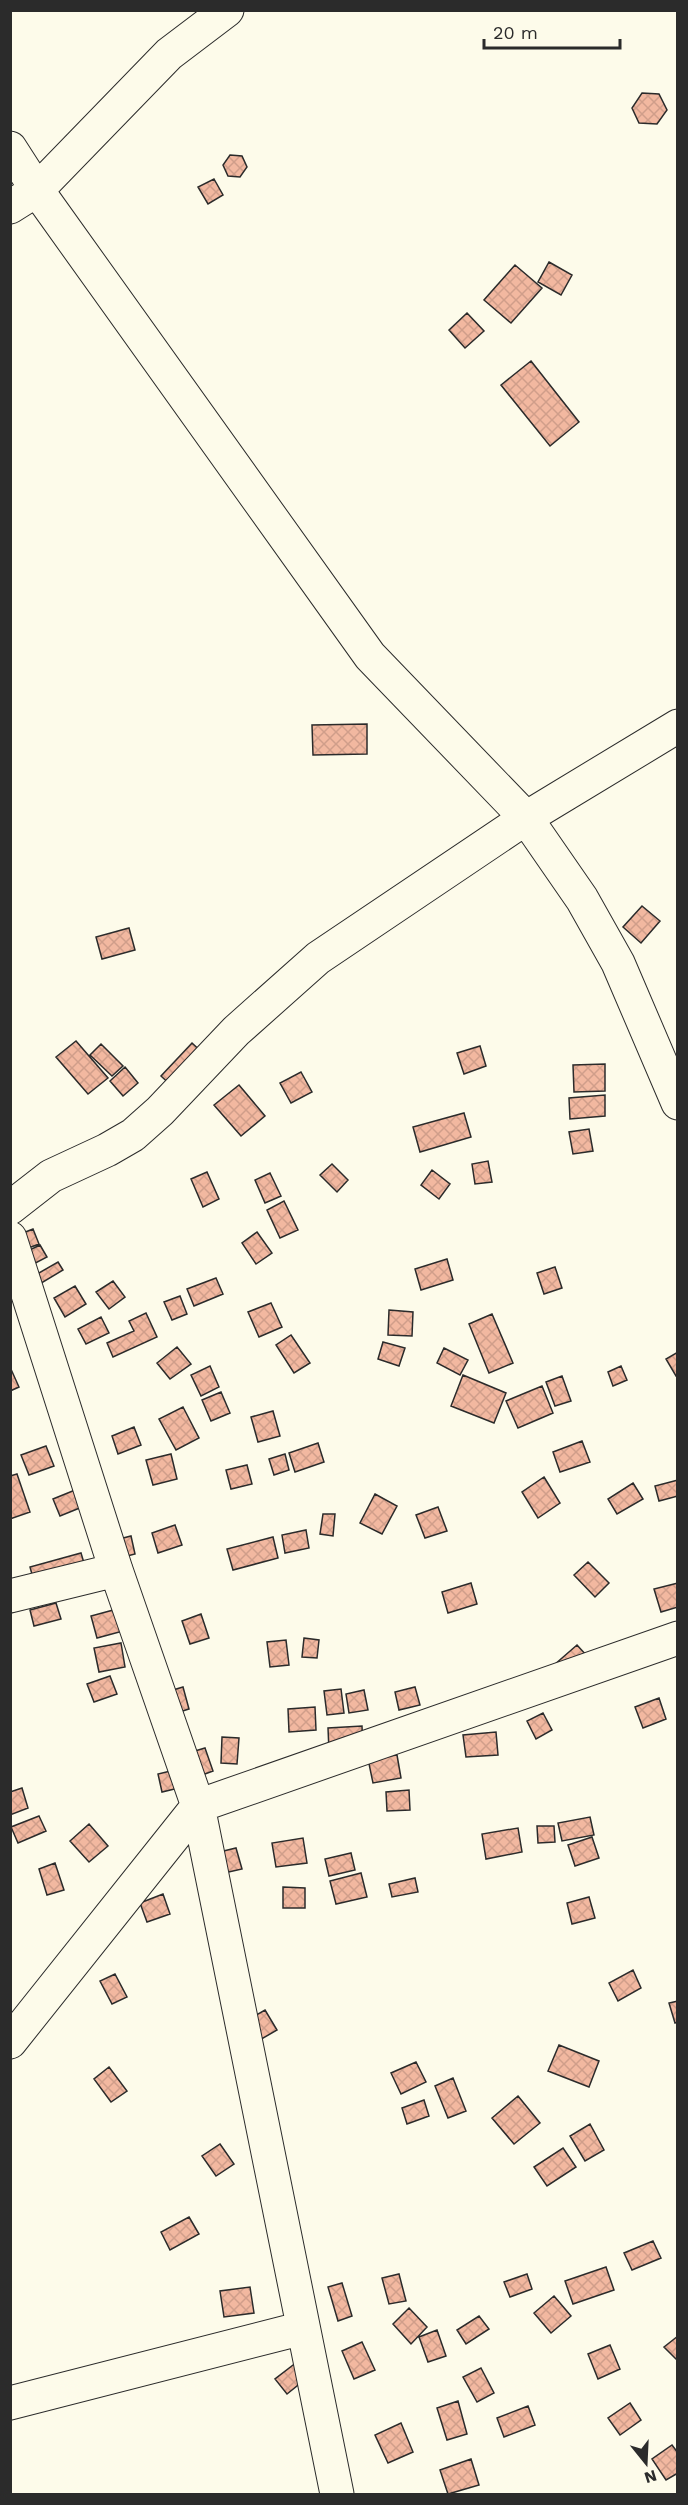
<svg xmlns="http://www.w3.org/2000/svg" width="688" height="2505" font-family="'Work Sans',sans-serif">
	<defs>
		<pattern id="building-cross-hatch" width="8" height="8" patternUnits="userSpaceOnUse" patternTransform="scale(1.5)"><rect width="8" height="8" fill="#f2b8a0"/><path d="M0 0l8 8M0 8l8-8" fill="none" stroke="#d09e8a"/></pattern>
	</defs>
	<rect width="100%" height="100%" fill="#fdfbea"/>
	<path fill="url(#building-cross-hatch)" stroke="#2b2b2b" stroke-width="1.5" d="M642 93 659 94 667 110 657 124 639 123 632 108Z
		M230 155 242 156 247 167 240 177 228 176 223 165Z
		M214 179 223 195 208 204 198 187Z
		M549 262 572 275 561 295 538 282Z
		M515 265 542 288 511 323 484 300Z
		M467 313 484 331 465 348 449 330Z
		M531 361 579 422 550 446 501 385Z
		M367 724V754L313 755 312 725Z
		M642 906 660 921 641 943 623 927Z
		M129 928 135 950 102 959 96 937Z
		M76 1041 108 1078 88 1094 56 1057Z
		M192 1043 206 1056 175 1089 161 1076Z
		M101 1044 123 1066 112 1076 90 1055Z
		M480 1046 486 1066 464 1074 457 1053Z
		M605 1064V1091L574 1092 573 1065Z
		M125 1067 138 1083 123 1096 110 1081Z
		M301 1072 312 1092 291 1103 280 1083Z
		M239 1085 265 1116 241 1136 214 1105Z
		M605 1095V1116L570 1119 569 1098Z
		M464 1113 471 1137 420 1152 413 1127Z
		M589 1129 593 1151 573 1154 569 1132Z
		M488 1161 492 1182 475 1184 472 1164Z
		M332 1164 348 1180 337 1192 320 1175Z
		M432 1170 450 1184 439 1199 421 1185Z
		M207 1172 219 1199 203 1207 191 1179Z
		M270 1173 281 1196 265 1203 255 1180Z
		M284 1201 298 1230 280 1238 267 1210Z
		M33 1229 39 1244 10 1255V1238Z
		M257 1232 272 1253 256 1264 242 1243Z
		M40 1245 47 1257 24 1269 17 1256Z
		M447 1259 453 1280 421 1290 415 1269Z
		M58 1262 63 1270 38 1285 32 1277Z
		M555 1267 562 1288 544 1294 537 1273Z
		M216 1278 223 1294 194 1306 187 1289Z
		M113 1281 125 1297 109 1309 96 1292Z
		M75 1286 86 1304 65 1317 54 1298Z
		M180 1296 187 1314 172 1320 164 1302Z
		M271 1303 282 1327 259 1337 248 1312Z
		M389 1310 413 1312 412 1336 388 1335Z
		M146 1313 157 1337 113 1357 107 1343 134 1331 129 1321Z
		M492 1314 513 1363 489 1373 469 1324Z
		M101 1317 109 1333 86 1344 78 1329Z
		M291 1335 310 1363 294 1373 276 1345Z
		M383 1342 405 1348 399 1366 378 1359Z
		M177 1347 191 1364 170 1379 157 1363Z
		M444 1348 468 1360 460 1375 437 1363Z
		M678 1352V1375L676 1376 666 1359Z
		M210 1366 219 1387 201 1396 191 1375Z
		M621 1366 627 1380 613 1386 608 1372Z
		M10 1367 19 1387 10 1391Z
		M463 1375 506 1393 494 1423 451 1406Z
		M562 1376 571 1401 555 1406 546 1382Z
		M542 1386 553 1413 518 1428 506 1401Z
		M221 1392 230 1413 211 1421 202 1400Z
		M183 1407 199 1438 176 1450 159 1419Z
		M273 1411 280 1436 258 1442 251 1417Z
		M134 1427 141 1445 118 1454 112 1436Z
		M582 1441 590 1462 560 1472 553 1452Z
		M318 1443 324 1462 295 1472 289 1453Z
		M46 1446 54 1466 29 1475 21 1455Z
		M171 1454 177 1479 153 1485 146 1460Z
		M285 1454 289 1470 274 1475 269 1459Z
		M247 1465 252 1484 231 1489 226 1470Z
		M17 1474 30 1512 10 1519V1476Z
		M544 1477 560 1503 538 1518 522 1492Z
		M678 1480V1496L659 1501 655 1486Z
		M633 1483 643 1499 617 1514 608 1499Z
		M80 1488 87 1505 60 1516 53 1499Z
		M375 1494 397 1506 382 1534 360 1523Z
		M438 1507 447 1531 425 1538 416 1515Z
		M323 1514H335L333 1536 320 1534Z
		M175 1525 182 1545 158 1553 152 1533Z
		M306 1530 309 1548 285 1553 282 1535Z
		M131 1536 135 1554 104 1562 100 1544Z
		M273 1537 278 1558 233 1570 227 1549Z
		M81 1553 87 1573 36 1589 30 1567Z
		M588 1562 609 1583 595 1597 574 1575Z
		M471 1583 477 1604 448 1613 442 1592Z
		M678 1583V1607L661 1612 654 1589Z
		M56 1603 61 1619 34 1626 30 1610Z
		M117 1609 123 1631 97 1638 91 1616Z
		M201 1614 209 1638 190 1644 182 1621Z
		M304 1638 319 1640 317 1658 302 1657Z
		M286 1640 289 1665 270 1667 267 1642Z
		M121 1643 125 1667 99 1672 94 1648Z
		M577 1645 588 1657 554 1665Z
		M110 1676 117 1694 94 1702 87 1684Z
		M183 1687 189 1709 170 1715 163 1693Z
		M415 1687 420 1705 399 1710 395 1692Z
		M341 1689 344 1713 327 1715 324 1691Z
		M364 1690 368 1710 349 1713 346 1694Z
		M659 1698 666 1719 643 1728 635 1707Z
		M315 1707 316 1730 289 1732 288 1709Z
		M543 1713 552 1730 536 1739 527 1721Z
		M362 1726 363 1750 329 1751 328 1728Z
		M496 1732 498 1755 466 1757 463 1735Z
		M222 1737 239 1738 237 1764 221 1763Z
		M205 1748 213 1771 194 1778 185 1754Z
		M397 1755 401 1778 373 1783 368 1759Z
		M183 1768 187 1786 162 1792 158 1774Z
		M22 1788 28 1808 10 1815V1792Z
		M409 1790 410 1810 387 1811 386 1792Z
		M39 1816 46 1831 18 1843 11 1827Z
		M590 1817 594 1835 562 1841 558 1823Z
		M89 1824 108 1846 89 1862 70 1841Z
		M537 1826H554L555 1842 538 1843Z
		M518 1828 522 1852 486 1859 482 1834Z
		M592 1837 599 1858 575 1866 568 1845Z
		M303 1838 307 1863 276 1867 272 1843Z
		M236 1848 242 1869 215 1875 211 1854Z
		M351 1853 355 1870 329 1876 325 1859Z
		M55 1863 64 1890 47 1895 39 1869Z
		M361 1873 367 1897 336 1904 330 1881Z
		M415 1878 418 1892 392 1897 389 1884Z
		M283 1887 305 1888V1908H283Z
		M163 1894 170 1914 147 1922 140 1903Z
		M589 1897 595 1918 572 1924 567 1903Z
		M633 1970 641 1988 618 2001 609 1983Z
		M115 1974 127 1997 112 2004 100 1981Z
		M678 2001V2022L675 2023 669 2003Z
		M265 2010 277 2030 258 2041 246 2021Z
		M559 2045 599 2061 589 2087 548 2071Z
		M416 2062 426 2082 401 2094 391 2073Z
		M109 2067 127 2091 111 2102 94 2079Z
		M453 2078 466 2111 448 2118 435 2086Z
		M518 2096 540 2123 514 2144 492 2118Z
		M424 2100 429 2116 407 2124 402 2108Z
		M590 2124 604 2150 585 2161 570 2136Z
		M220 2144 234 2164 216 2176 202 2156Z
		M563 2148 576 2167 547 2186 534 2167Z
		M189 2217 199 2234 170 2250 161 2232Z
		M653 2241 661 2258 632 2270 624 2253Z
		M606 2267 614 2290 573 2304 565 2281Z
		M399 2274 406 2301 389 2304 382 2278Z
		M527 2274 532 2289 510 2297 504 2282Z
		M342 2283 352 2316 338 2321 328 2287Z
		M250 2287 254 2313 224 2317 220 2291Z
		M554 2296 571 2316 551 2333 534 2313Z
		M409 2308 427 2327 411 2344 393 2324Z
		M479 2316 489 2329 466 2344 457 2330Z
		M437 2330 446 2356 428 2362 419 2337Z
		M678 2336V2361L664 2347Z
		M362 2342 375 2370 354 2379 342 2351Z
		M610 2345 620 2369 598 2379 588 2354Z
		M297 2362 308 2377 287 2394 275 2379Z
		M481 2368 494 2393 477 2402 463 2377Z
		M458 2401 467 2434 447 2440 437 2408Z
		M630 2403 641 2420 620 2435 608 2418Z
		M528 2406 535 2425 504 2437 497 2418Z
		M401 2423 413 2452 388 2463 375 2435Z
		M672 2445 678 2453V2473L666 2480 652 2459Z
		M471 2459 479 2485 448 2494 440 2470Z"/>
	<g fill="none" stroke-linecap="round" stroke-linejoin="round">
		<defs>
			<path id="minor" d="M10 148 37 190 370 656 526 818 582 899 618 963 678 1103
				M10 207 37 190 169 54 227 10
				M10 1208 51 1176 107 1150 133 1135 160 1111 236 1031 318 958 526 818 678 726
				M10 1238 116 1570 198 1806 337 2494
				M10 1596 116 1570
				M10 2042 198 1806 678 1638
				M10 2403 303 2328"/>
		</defs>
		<use href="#minor" stroke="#2b2b2b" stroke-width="35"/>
		<use href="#minor" stroke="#fdfbea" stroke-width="33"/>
	</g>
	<rect width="688" height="2505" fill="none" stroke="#2b2b2b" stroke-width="24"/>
	<g transform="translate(646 2463) rotate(162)" stroke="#fdfbea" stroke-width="4.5" paint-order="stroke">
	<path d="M0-4.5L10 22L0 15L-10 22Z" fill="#2b2b2b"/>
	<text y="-9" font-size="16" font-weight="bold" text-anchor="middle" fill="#2b2b2b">N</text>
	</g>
	<path d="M484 39v9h136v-9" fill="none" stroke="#2b2b2b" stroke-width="3"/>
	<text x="493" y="39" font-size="18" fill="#2b2b2b" stroke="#fdfbea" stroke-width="4.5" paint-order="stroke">20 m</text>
</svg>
